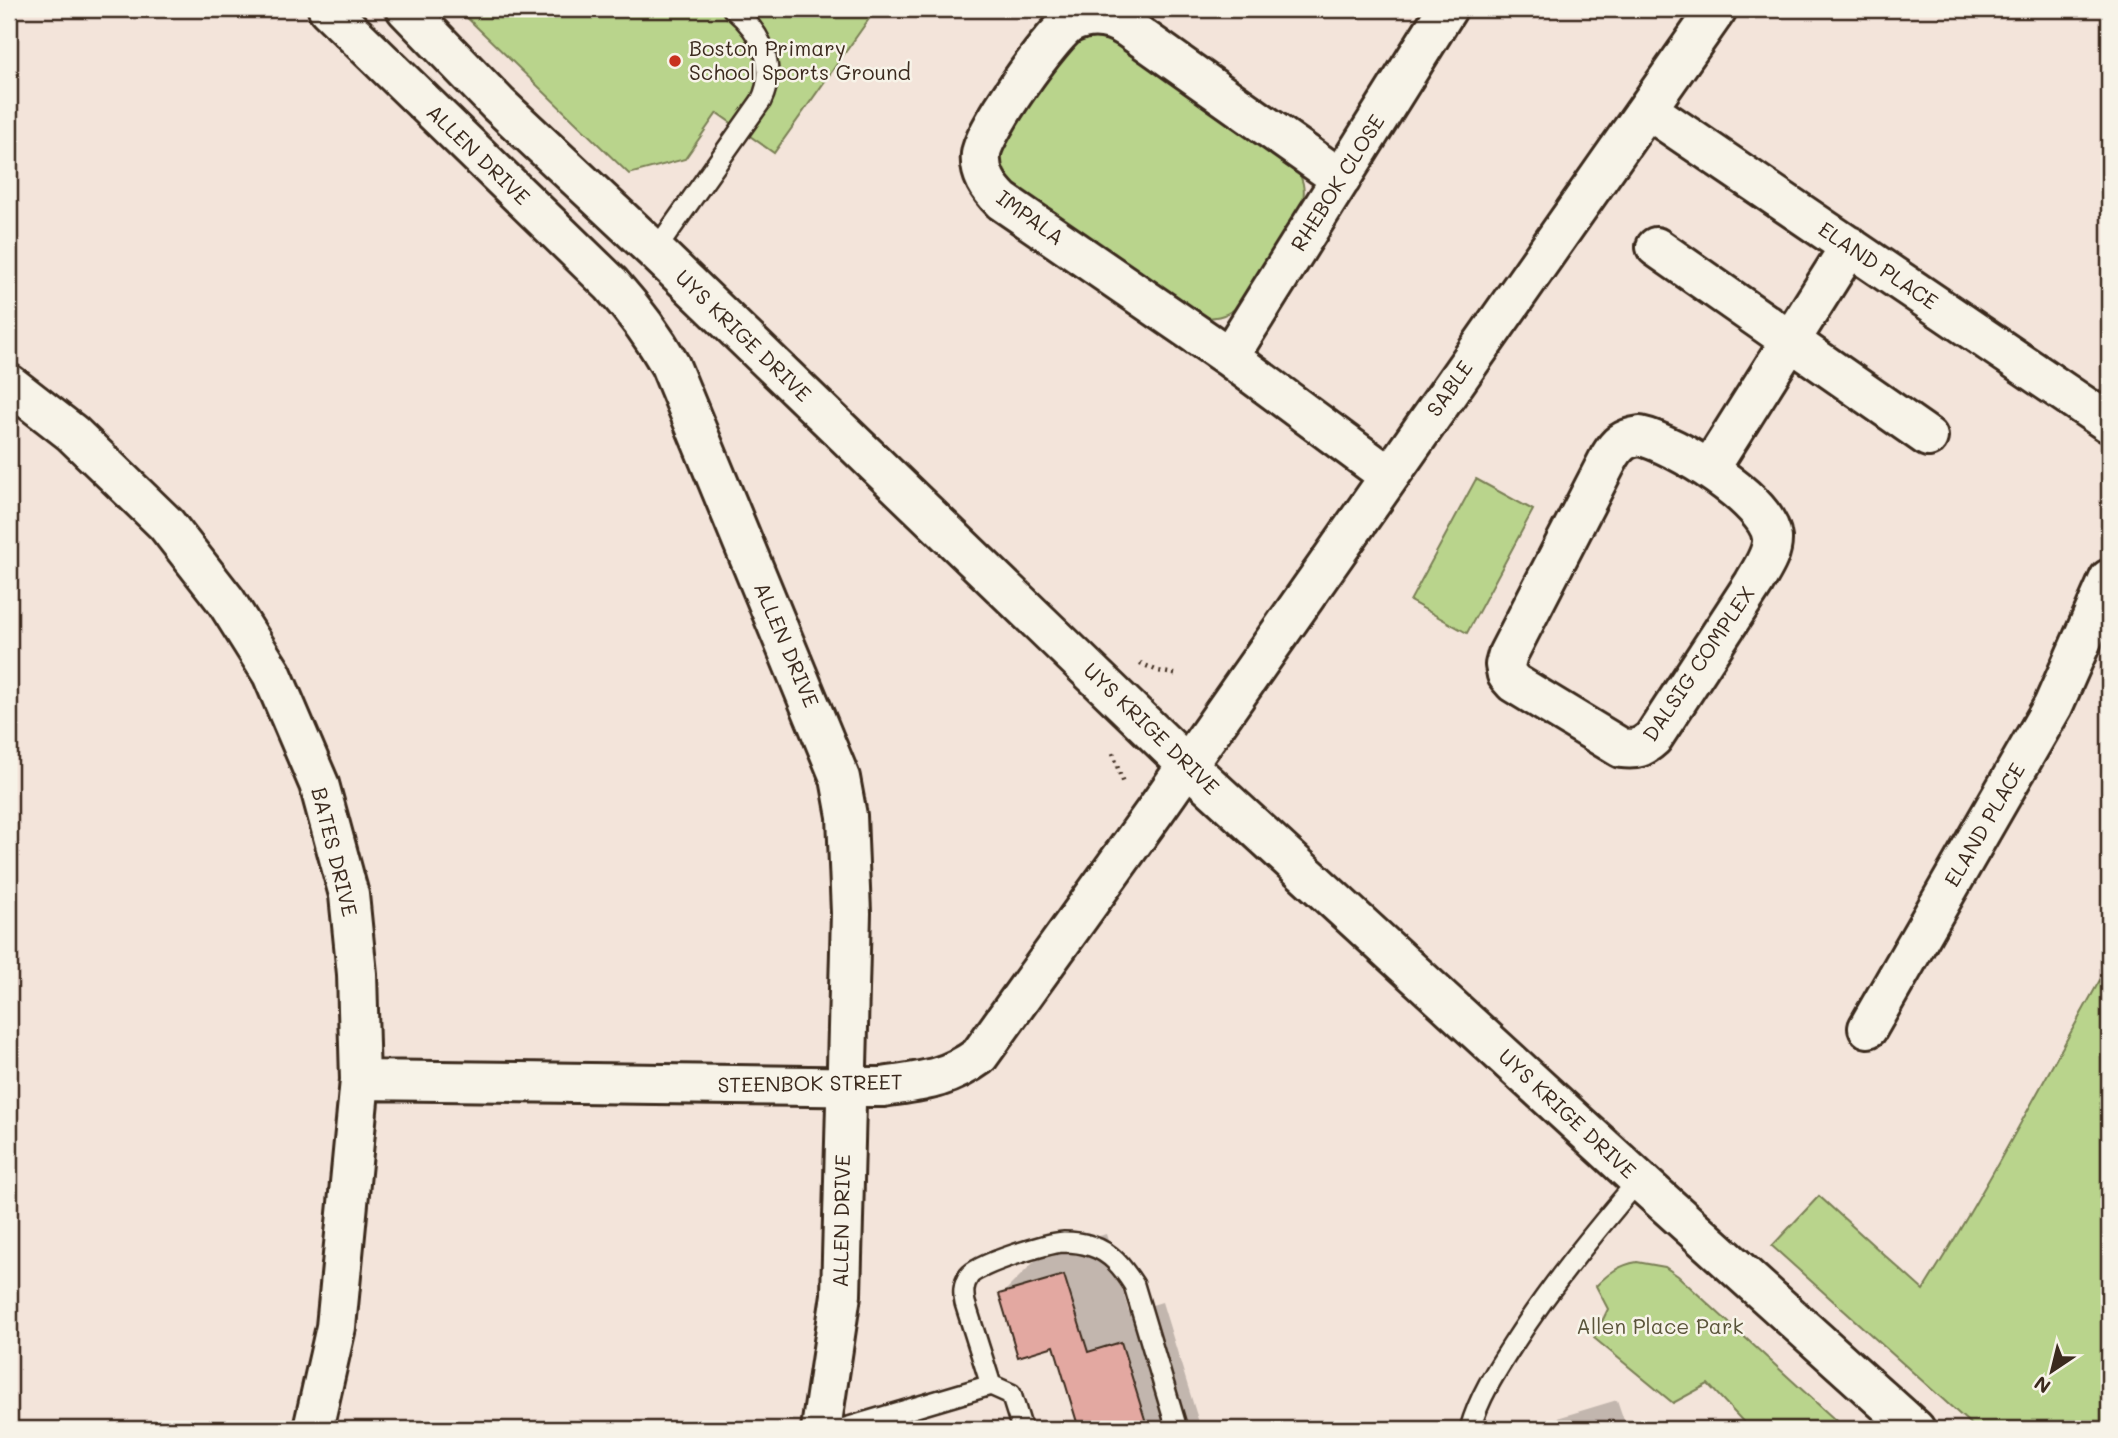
<svg xmlns="http://www.w3.org/2000/svg" width="2118" height="1438" font-family="Mali,sans-serif">
	<rect width="100%" height="100%" fill="#f3e4da"/>
	<filter id="ink" filterUnits="userSpaceOnUse"><feTurbulence type="fractalNoise" baseFrequency=".0143" numOctaves="2"/><feDisplacementMap in="SourceGraphic" scale="14" xChannelSelector="R" yChannelSelector="G"/><feConvolveMatrix kernelMatrix="1 2 1 2 8 2 1 2 1" color-interpolation-filters="sRGB"/></filter>
	<g filter="url(#ink)">
		<path fill="#b9d48c" stroke="#7a7f55" stroke-width="2" d="M458 9H876L774 153 717 113 685 159 629 174Z
			M1088 35 1107 36 1295 167C1306 182 1306 196 1299 213L1240 305C1228 315 1219 318 1203 318L1010 186 998 163 999 149 1064 50Z
			M1476 479 1533 510 1467 633 1410 601Z
			M2109 964V1429H1976L1772 1246 1819 1196 1923 1290C1990 1184 2047 1073 2109 964Z
			M1637 1262 1665 1267 1678 1276 1845 1429H1750L1708 1384 1673 1403 1594 1338 1608 1309 1596 1286C1609 1273 1619 1265 1637 1262Z"/>
		<path fill="#0003" d="M1106 1234 1129 1312 1162 1302 1201 1429H1081L1055 1344 1001 1295 1043 1253Z
			M1617 1400 1627 1429H1543L1554 1419Z"/>
		<path fill="#e3a8a1" stroke="#3b2a1e" stroke-width="2" d="M1064 1275 1088 1352 1121 1342 1148 1429H1079L1054 1346 1018 1357 999 1294Z"/>
		<g fill="none" stroke-linecap="round" stroke-linejoin="round">
			<defs>
				<path id="lane" d="M655 251 761 101C778 66 761 32 733 9
					M991 1385 1011 1394 1022 1429
					M842 1429 991 1385 965 1303C963 1293 963 1285 969 1276 977 1264 1048 1243 1064 1242 1073 1242 1082 1243 1091 1246 1111 1252 1123 1268 1134 1285L1177 1429
					M1470 1429C1479 1397 1496 1371 1514 1343 1551 1285 1594 1232 1639 1180"/>
				<path id="street" d="M328 9 611 284C634 310 653 335 670 365L840 778 847 816 851 913 841 1295 821 1429
					M1647 109 2109 423
					M1341 179 1128 28C1111 17 1090 14 1071 23 1052 33 983 132 981 154 979 174 989 188 1002 201L1229 357 1389 476
					M1656 247 1928 437
					M1229 357 1447 9
					M9 384 72 433 166 524 226 601 272 674 319 784 349 895 357 974 360 1080 336 1327 313 1429
					M1640 436C1674 443 1769 501 1772 538 1773 554 1761 570 1754 583L1653 738C1642 748 1636 750 1621 748L1514 683 1507 675 1505 665 1508 654 1609 458C1617 444 1624 438 1640 436Z
					M1709 470 1850 246
					M1868 1028 2053 706 2109 579
					M360 1080 883 1087C922 1081 946 1080 979 1056L1155 811 1717 9"/>
				<path id="secondary" d="M406 9 498 104 655 251 1186 764 1639 1180 1915 1429"/>
			</defs>
			<use href="#lane" stroke="#3b2a1e" stroke-width="24"/>
			<use href="#street" stroke="#3b2a1e" stroke-width="44"/>
			<use href="#secondary" stroke="#3b2a1e" stroke-width="44"/>
			<path stroke="#3b2a1e" stroke-width="4.5" stroke-dasharray="2 5" stroke-linecap="butt" d="M1140 663 1158 671 1179 675
				M1113 753 1123 784"/>
			<use href="#lane" stroke="#f7f3e8" stroke-width="19"/>
			<use href="#street" stroke="#f7f3e8" stroke-width="38"/>
			<use href="#secondary" stroke="#f7f3e8" stroke-width="38"/>
		</g>
	</g>
	<circle fill="#c8321e" stroke="#f7f3e8" stroke-width="2.5" cx="675" cy="61" r="7"/>
	<g text-anchor="middle" stroke-width="5" stroke-linejoin="round" paint-order="stroke">
		<g font-size="21" fill="#3b2a1e" stroke="#f7f3e8" text-anchor="start">
			<text x="689" y="56">Boston Primary<tspan x="689" dy="24">School Sports Ground</tspan></text>
		</g>
		<g font-size="21" fill="#3b2a1e" stroke="#f7f3e8">
			<text transform="translate(478 155) rotate(44)" y="7">ALLEN DRIVE</text>
			<text transform="translate(1338 183) rotate(-58)" y="7">RHEBOK CLOSE</text>
			<text transform="translate(1030 218) rotate(36)" y="7">IMPALA</text>
			<text transform="translate(1878 266) rotate(34)" y="7">ELAND PLACE</text>
			<text transform="translate(743 336) rotate(44)" y="7">UYS KRIGE DRIVE</text>
			<text transform="translate(1450 389) rotate(-55)" y="7">SABLE</text>
			<text transform="translate(786 645) rotate(67)" y="7">ALLEN DRIVE</text>
			<text transform="translate(1699 664) rotate(-56)" y="7">DALSIG COMPLEX</text>
			<text transform="translate(1151 729) rotate(44)" y="7">UYS KRIGE DRIVE</text>
			<text transform="translate(1985 825) rotate(-60)" y="7">ELAND PLACE</text>
			<text transform="translate(334 852) rotate(76)" y="7">BATES DRIVE</text>
			<text transform="translate(810 1084) rotate(-1)" y="7">STEENBOK STREET</text>
			<text transform="translate(1567 1114) rotate(43)" y="7">UYS KRIGE DRIVE</text>
			<text transform="translate(842 1221) rotate(-89)" y="7">ALLEN DRIVE</text>
		</g>
		<g font-size="21" fill="#5a543a" stroke="#f7f3e8">
			<text x="1660" y="1334">Allen Place Park</text>
		</g>
	</g>
	<rect width="2118" height="1438" fill="none" stroke="#f7f3e8" stroke-width="35"/>
	<rect x="18" y="18" width="2083" height="1403" fill="none" stroke="#3b2a1e" stroke-width="2.5" filter="url(#ink)"/>
	<g transform="translate(2052 1371) rotate(215)" stroke="#f7f3e8" stroke-width="5" paint-order="stroke">
	<path d="M0-5L12 26L0 18L-12 26Z" fill="#3b2a1e"/>
	<text y="-10" font-size="19" font-weight="bold" text-anchor="middle" fill="#3b2a1e">N</text>
	</g>
</svg>
